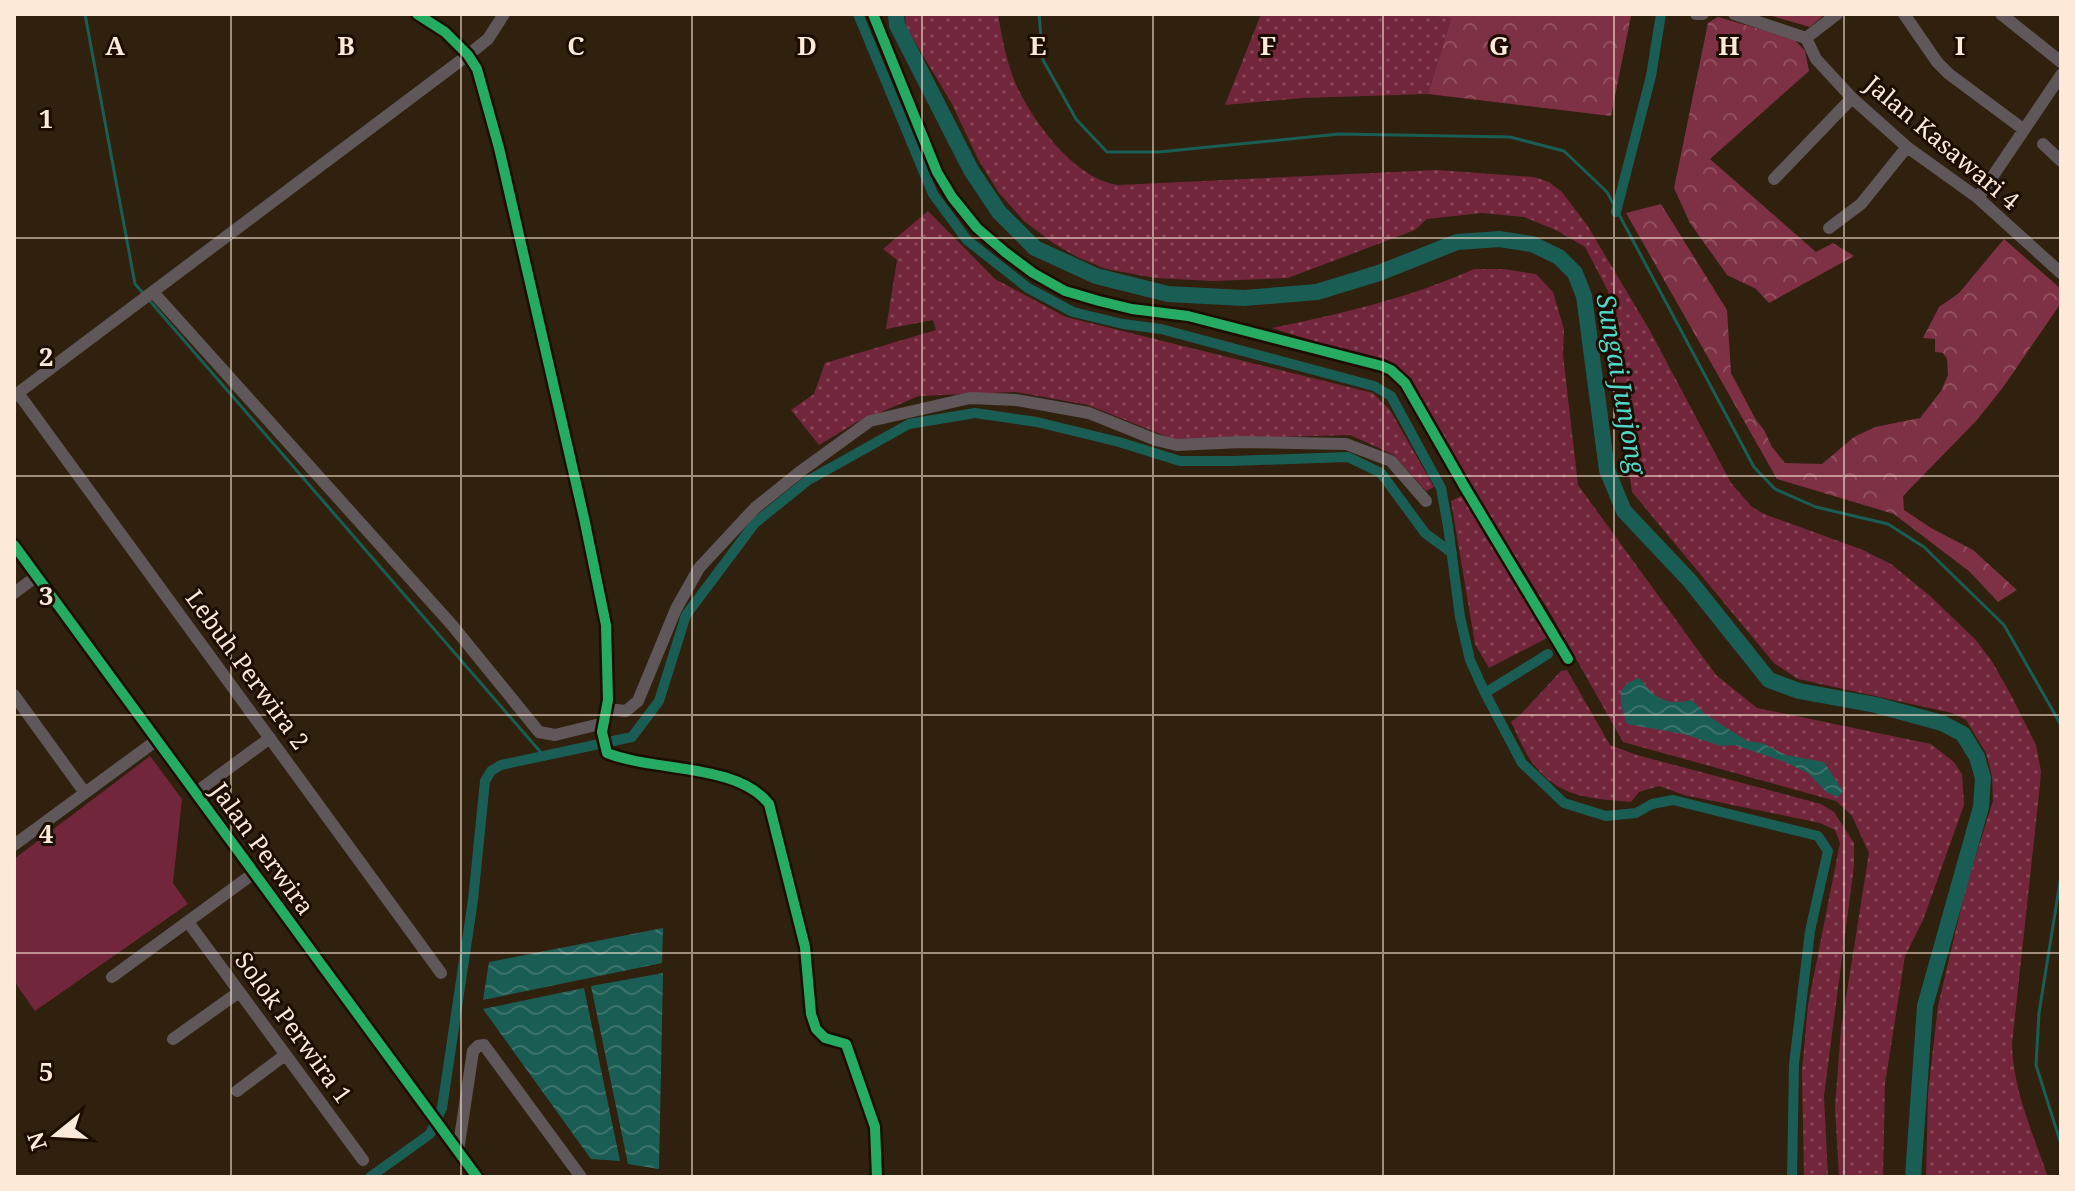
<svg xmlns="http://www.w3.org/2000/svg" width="2075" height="1191" font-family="'Noto Serif',serif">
	<defs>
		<pattern id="grass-dots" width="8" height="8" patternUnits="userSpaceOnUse" patternTransform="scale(2)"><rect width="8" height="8" fill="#72263b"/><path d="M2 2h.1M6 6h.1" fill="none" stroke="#874657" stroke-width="1.8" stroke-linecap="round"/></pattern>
		<pattern id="forest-crowns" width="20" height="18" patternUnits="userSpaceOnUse" patternTransform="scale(2)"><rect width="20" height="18" fill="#7e3144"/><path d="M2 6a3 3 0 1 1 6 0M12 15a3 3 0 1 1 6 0" fill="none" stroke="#914f5e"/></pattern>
		<pattern id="water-waves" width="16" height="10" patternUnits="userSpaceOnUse" patternTransform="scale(2)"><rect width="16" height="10" fill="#1a5d54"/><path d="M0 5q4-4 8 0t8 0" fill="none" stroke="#3c746c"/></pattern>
	</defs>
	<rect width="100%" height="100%" fill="#30200e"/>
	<path fill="url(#grass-dots)" d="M905 14H998C1002 39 1007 64 1017 87 1035 124 1075 179 1118 185L1437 170 1534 177 1549 182 1562 192 1587 225 1649 329 1731 483 1752 507 1764 514 1863 550 1891 564 1929 595 1975 639 1991 660 2010 693 2036 745 2041 771 2040 785 2012 1044C2013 1090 2033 1134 2048 1177H1926L1928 1093 1938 1006 1966 887 1993 801 1992 776 1986 753 1966 720 1952 713 1798 679 1774 663 1632 492 1617 390 1608 291 1585 247 1556 230 1524 217 1482 213 1427 219 1415 230 1288 278 1213 281 1155 278 1106 269 1077 257 1053 243 1024 221 999 193 978 159 952 104 906 27Z
		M1261 14H1411L1451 18 1428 94 1303 98 1225 105Z
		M928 211 995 279 1066 317 1373 393 1390 410 1434 487 1426 491 1394 455 1350 435 1175 440 1088 405 1016 392 919 396 857 422 819 445 791 410 814 394 825 363 936 330 933 320 886 329 897 260 883 249Z
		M1474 269H1504L1536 274 1553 292 1564 329 1563 355 1578 485 1716 675 1757 708 1931 744 1954 762 1962 774 1964 805 1923 920 1905 956 1885 1084 1883 1177H1839L1835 1107 1841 1029 1869 853 1852 816 1836 801 1623 742 1552 616 1401 372 1345 351 1272 328C1340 314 1410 298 1474 269Z
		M1463 495 1547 638 1489 668 1475 644 1451 501Z
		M1567 670 1610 745 1637 755 1821 804 1834 812 1854 843V866L1824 1096 1828 1177H1804L1802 1071 1808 1005 1840 843 1835 830 1820 823 1684 795 1659 786 1639 792 1631 802C1588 798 1558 798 1531 761 1523 749 1517 734 1511 722L1520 715 1561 671Z"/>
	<path fill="url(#forest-crowns)" d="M1411 14H1627L1631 16 1611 116 1428 94 1451 18Z
		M1765 14H1825L1810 27Z
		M1718 17 1794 39 1805 51 1809 71 1710 159 1816 252 1833 243 1854 256 1769 303 1756 289 1727 275 1690 223 1674 188 1708 23Z
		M1661 204 1727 310 1731 373 1756 420 1764 430 1772 447 1785 463 1822 464 1854 437 1875 427 1920 418 1941 391 1948 375 1947 359 1943 353 1935 352V339L1923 338 1939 307 1959 293 2004 239 2061 289V303L2004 386 1977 420 1903 496 1904 510 1931 528 1973 550 2017 590 1998 602 1970 572 1894 514 1777 479 1626 213Z"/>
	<path fill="#72263b" d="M150 756 182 799 173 883 188 904 35 1011 14 981V859Z"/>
	<path fill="url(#water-waves)" d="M1640 678C1654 699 1666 706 1692 700L1705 714 1747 741 1762 743 1786 755 1824 762 1843 791 1838 797 1826 792 1808 773 1785 762 1735 745 1721 746 1684 734 1627 724C1621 704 1612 685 1640 678Z
		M663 928 662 963 483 1000 489 962Z
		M663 973 659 1169 628 1164 591 986Z
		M584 988 620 1161 591 1159 483 1009Z"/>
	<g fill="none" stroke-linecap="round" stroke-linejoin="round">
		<path stroke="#1a5d54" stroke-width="3" d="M85 14 135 284 144 294
			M1039 14 1043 60 1076 119 1107 152H1159L1339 134 1510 137 1564 151 1607 192 1754 467 1775 489 1816 507 1888 524 1924 547 2004 625 2061 725
			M149 300 544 756
			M2061 876 2039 1013 2036 1065 2061 1144"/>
		<path stroke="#1a5d54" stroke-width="10" d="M858 14 933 194 967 240 1028 288 1073 312 1123 324 1161 329 1374 386 1391 396 1441 488 1448 526 1460 617 1470 660 1485 693 1522 763 1564 803 1606 816 1636 813 1652 804 1673 800 1818 836 1828 851 1810 931 1794 1064 1792 1177
			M1616 212 1651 76 1661 14
			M1485 693 1548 654
			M370 1177 430 1134 442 1108 473 900 485 781 491 771 501 765 632 737 659 701 686 615 755 523 807 481 909 424 975 413 1037 422 1119 442 1180 461H1232L1348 457 1381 473 1425 533 1452 553"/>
		<path stroke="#1a5d54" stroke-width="16" d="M896 14 897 25 971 170 999 212 1035 248 1096 276 1168 294 1244 298 1317 292 1379 273 1457 242 1499 239 1532 244 1559 257 1575 273 1584 296 1607 470 1624 511 1690 581 1769 680 1799 691 1876 705 1942 723 1963 734 1977 757 1983 778 1981 807 1925 1006 1913 1177"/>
		<path stroke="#5f575a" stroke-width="12" d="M417 14 445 32 468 55 477 69 499 148 584 518 606 625 608 700 602 732 607 753C654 772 737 763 769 804L805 947 811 1014 816 1029 825 1038 846 1044 875 1127 877 1177
			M873 14 937 172 952 197 977 228 1005 252 1033 273 1065 291 1099 301 1132 309 1188 316 1382 366 1391 370 1405 383 1464 486 1568 659
			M1696 14H1703
			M1734 14 1806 38
			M1904 14 1937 62 1949 74 2023 129
			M2001 14 2061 62
			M1806 38 1816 59 1852 98 1907 147 1978 198 2061 273
			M1806 38 1837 14
			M2043 144 2061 161
			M1774 179 1852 98
			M1978 198 2061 75
			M1829 228 1861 204 1907 147
			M153 292 452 625 539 732 555 735 604 723
			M18 393 441 973
			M14 396 468 55 488 39 504 14
			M14 545 477 1177
			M14 593 37 576
			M14 695 85 793
			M606 709 626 711 638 701 676 609 699 568 755 508 801 471 870 421 970 398 1016 400 1089 413 1156 440 1177 445 1242 442 1346 444 1391 461 1426 501
			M195 793 270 738
			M14 845 157 740
			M188 922 363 1160
			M112 977 254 873
			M173 1039 239 992
			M237 1091 285 1055
			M458 1151 473 1051 478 1046 484 1045 581 1177"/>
		<defs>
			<path id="cycleway" d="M417 14 445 32 468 55 477 69 499 148 584 518 606 625 608 700 602 732 607 753C654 772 737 763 769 804L805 947 811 1014 816 1029 825 1038 846 1044 875 1127 877 1177
				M873 14 937 172 952 197 977 228 1005 252 1033 273 1065 291 1099 301 1132 309 1188 316 1382 366 1391 370 1405 383 1464 486 1568 659
				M14 545 477 1177"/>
		</defs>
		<use href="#cycleway" stroke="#1d0d00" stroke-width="15"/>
		<use href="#cycleway" stroke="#26ab63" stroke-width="10"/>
	</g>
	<path fill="none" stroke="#fde9d8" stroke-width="2" stroke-opacity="0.55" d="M231 14V1177M461 14V1177M692 14V1177M922 14V1177M1153 14V1177M1383 14V1177M1614 14V1177M1844 14V1177M14 238H2061M14 476H2061M14 715H2061M14 953H2061"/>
	<g text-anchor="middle" stroke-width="6" stroke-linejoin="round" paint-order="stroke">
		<g font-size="24" fill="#fde9d8" stroke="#1d0d00">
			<text transform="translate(1942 143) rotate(40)" y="8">Jalan Kasawari 4</text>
			<text transform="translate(247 670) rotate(54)" y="8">Lebuh Perwira 2</text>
			<text transform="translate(262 849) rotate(54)" y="8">Jalan Perwira</text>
			<text transform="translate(293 1028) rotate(54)" y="8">Solok Perwira 1</text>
		</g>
		<g font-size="26" font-style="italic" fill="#4ed8c9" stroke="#1d0d00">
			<text transform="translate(1621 384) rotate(80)" y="9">Sungai Junjong</text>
		</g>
	</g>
	<g font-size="26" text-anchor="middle" font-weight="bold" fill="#fde9d8" stroke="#1d0d00" stroke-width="6" stroke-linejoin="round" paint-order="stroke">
		<text x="115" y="55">A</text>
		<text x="346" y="55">B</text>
		<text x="576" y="55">C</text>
		<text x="807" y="55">D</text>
		<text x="1038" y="55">E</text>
		<text x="1268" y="55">F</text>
		<text x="1499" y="55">G</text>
		<text x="1729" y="55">H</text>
		<text x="1960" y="55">I</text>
		<text x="46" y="128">1</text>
		<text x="46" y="366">2</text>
		<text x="46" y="605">3</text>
		<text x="46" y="843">4</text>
		<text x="46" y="1081">5</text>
	</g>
	<rect width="2075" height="1191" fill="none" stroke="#fde9d8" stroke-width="32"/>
	<g transform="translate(56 1135) rotate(252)" stroke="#1d0d00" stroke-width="6" paint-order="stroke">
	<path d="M0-6L14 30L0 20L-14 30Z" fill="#fde9d8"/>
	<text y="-12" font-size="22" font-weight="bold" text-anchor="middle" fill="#fde9d8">N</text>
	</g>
</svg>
